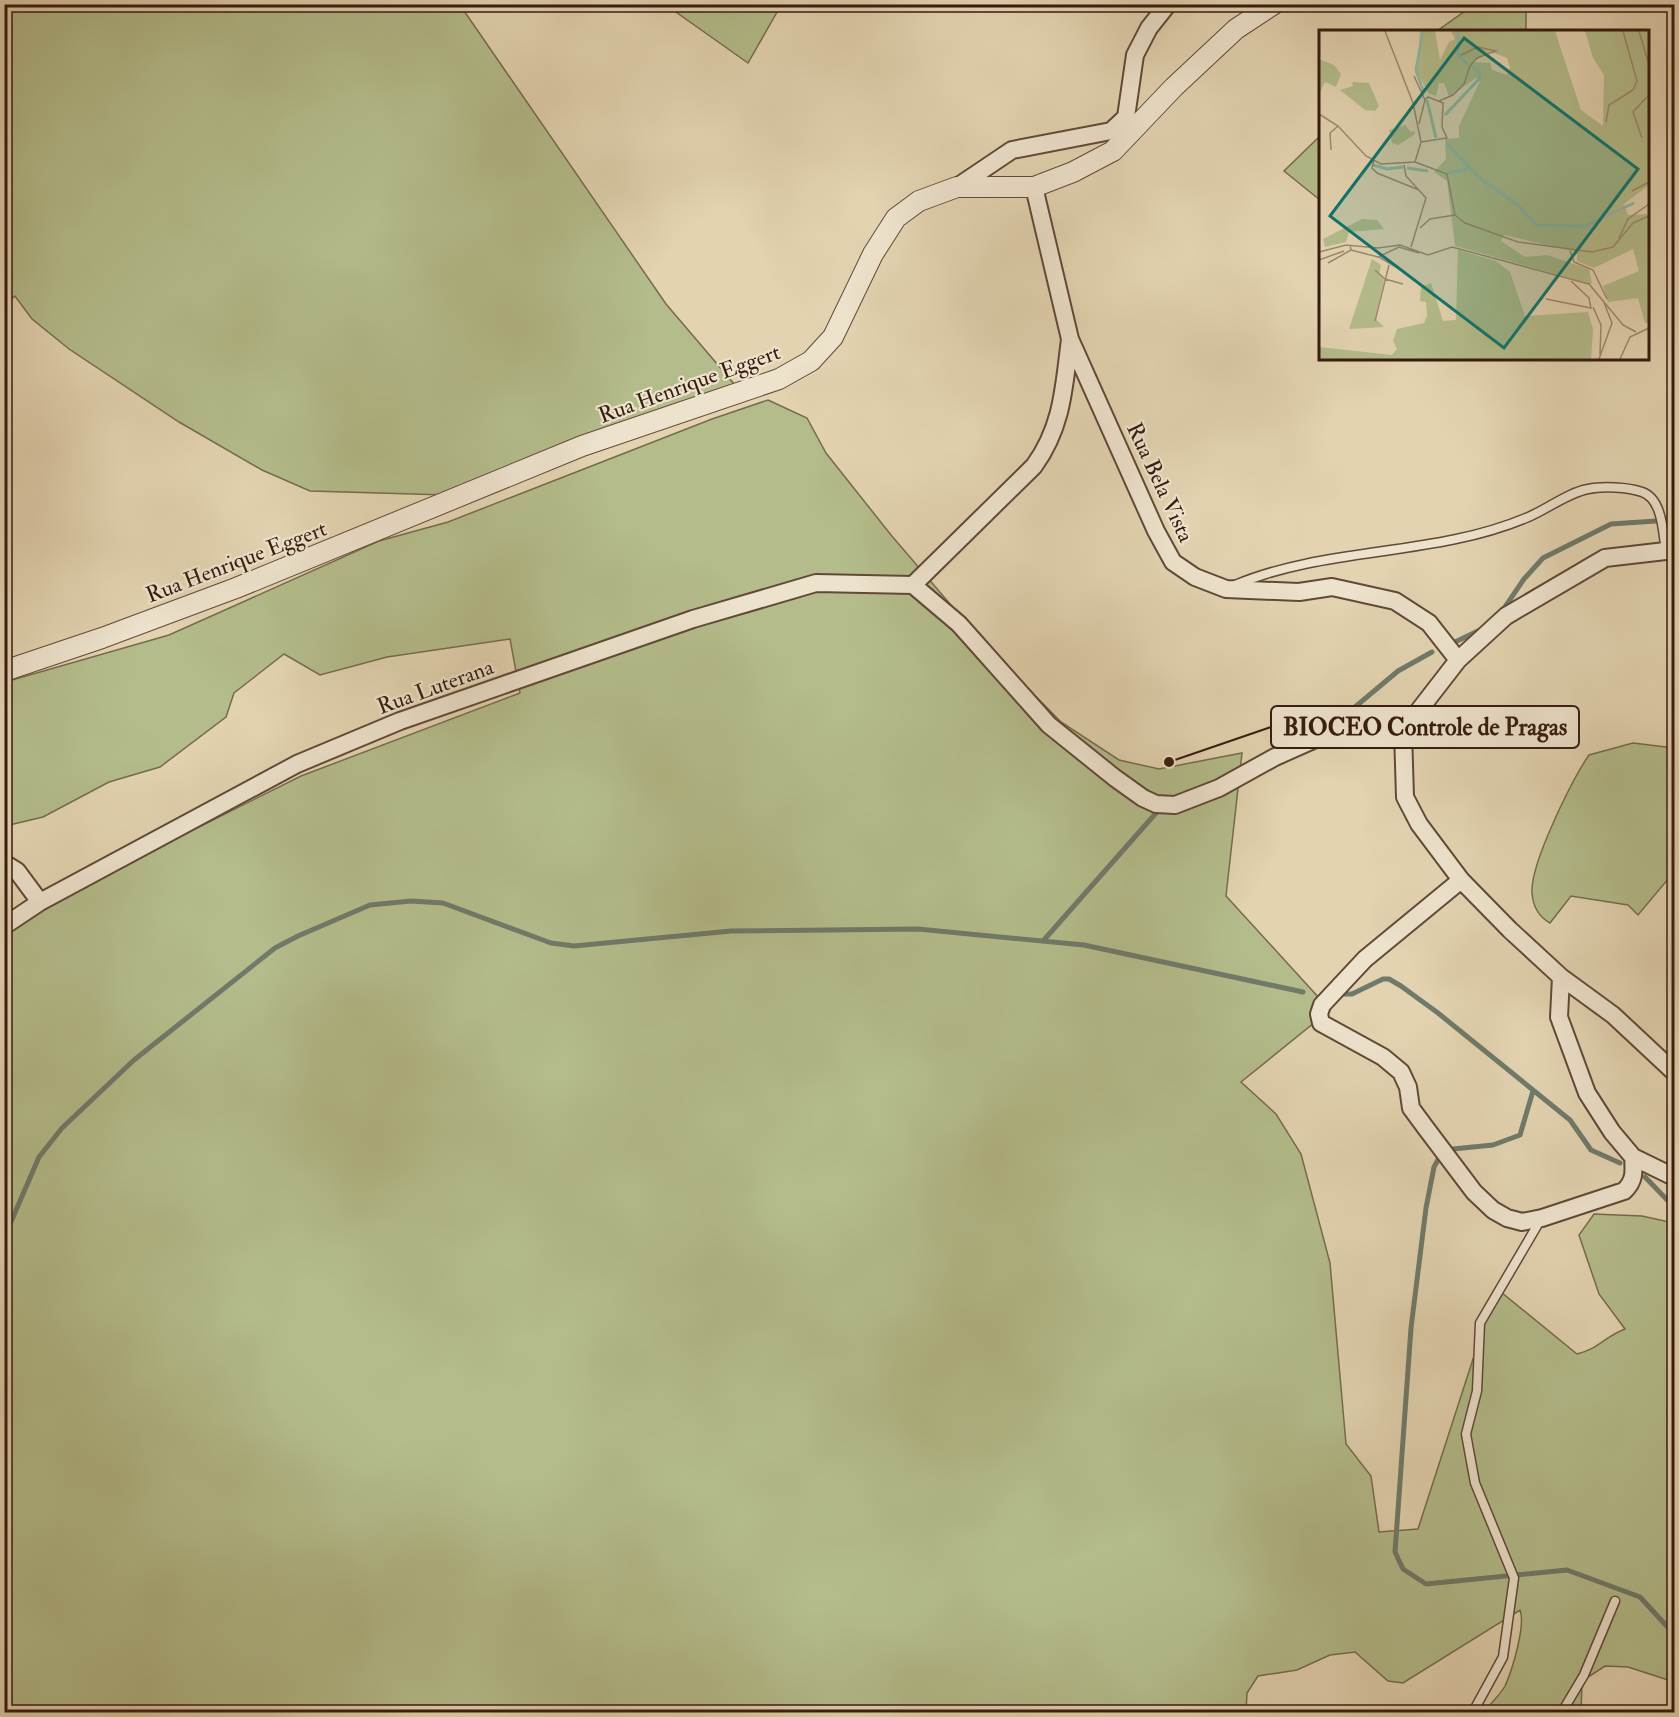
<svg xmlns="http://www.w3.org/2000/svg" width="1679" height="1717" font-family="'IM FELL Double Pica',serif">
	<rect width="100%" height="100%" fill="#e3d3b1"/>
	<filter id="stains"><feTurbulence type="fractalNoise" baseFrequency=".00333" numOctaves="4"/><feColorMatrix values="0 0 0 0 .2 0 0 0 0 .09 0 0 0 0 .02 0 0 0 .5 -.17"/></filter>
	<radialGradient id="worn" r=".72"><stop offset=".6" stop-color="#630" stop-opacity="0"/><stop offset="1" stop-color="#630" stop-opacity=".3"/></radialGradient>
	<path fill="#b4bc8b" stroke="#756c4d" stroke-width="1.5" d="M1475 4 1526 5V31H1437Z
		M5 5H460L666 304 735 385 447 495 310 491 262 470 179 422 69 349 32 319 15 296 5 305Z
		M666 5H781L748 63Z
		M1320 136V200L1284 171Z
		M768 400 807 418 826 453 891 535 986 646 1061 722 1119 760 1159 769 1242 753 1226 896 1330 1010 1241 1082 1276 1114 1301 1154 1330 1263 1346 1444 1371 1476 1379 1532 1418 1529 1496 1288 1577 1354C1600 1348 1604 1337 1625 1329L1599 1294 1579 1235 1594 1214 1642 1216 1674 1223V1682L1628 1667 1605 1666 1582 1681 1581 1712H1484C1490 1704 1500 1695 1505 1686 1512 1671 1526 1625 1520 1610L1403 1683 1388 1681 1355 1652 1330 1655 1297 1670 1258 1676 1247 1693 1246 1712H5V924L301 776 520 693 510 639 387 657 320 675 284 654 234 693 226 717 160 767 109 782 43 817 5 826V682L169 635 379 541 448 522 712 419Z
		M1633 743 1666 747 1674 752V872L1638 915 1628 905 1571 896 1550 923C1539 917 1533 906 1532 893 1530 864 1572 780 1589 755Z"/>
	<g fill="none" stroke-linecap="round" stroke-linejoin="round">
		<path stroke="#707a6a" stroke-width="5" d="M1503 610 1524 579 1543 558 1611 524 1656 521
			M1453 643 1480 630
			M1282 740 1349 712 1398 671 1432 652
			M1043 941 1156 813
			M1338 994H1352L1383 979H1389L1401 986 1438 1013 1570 1120 1591 1150 1620 1163
			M1453 1149 1493 1145 1520 1135 1533 1091
			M1439 1158 1434 1167 1426 1208 1411 1328 1395 1552 1403 1569 1426 1584 1567 1570 1640 1597 1674 1634
			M1645 1177 1674 1207
			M4 1238 39 1157 62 1128 134 1060 275 948 298 936 370 905 411 901 443 903 551 943 574 946 731 931 918 929 1084 945 1303 992"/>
		<defs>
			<path id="service" d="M1235 585C1328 546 1433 557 1526 518 1546 510 1567 493 1588 489 1602 486 1628 487 1642 492 1663 499 1663 534 1666 552
				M1473 1712 1503 1657 1514 1578 1475 1483 1466 1434 1477 1391 1480 1323 1541 1219
				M1562 1712 1584 1675 1615 1601"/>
			<path id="minor" d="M957 187 1012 150 1111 131 1126 117 1135 55 1149 28 1168 4
				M1034 187 1070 339 1156 531 1173 562 1195 577 1226 589 1299 592 1332 587 1395 601 1429 623 1458 660
				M1674 550 1605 558 1506 616 1458 660 1403 731 1405 797 1419 824 1461 880 1510 930 1561 977 1613 1015 1674 1072
				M913 585 959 624 1049 725 1115 778 1143 798 1156 804 1175 805 1219 788 1275 757 1338 729 1403 731
				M913 585 1034 466C1063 426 1064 386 1070 339
				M4 863 17 871 40 902
				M1461 880 1365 959 1322 1005 1319 1014 1321 1023 1383 1057 1401 1072 1408 1087 1411 1108 1425 1127 1474 1192 1493 1210 1507 1218 1522 1222 1542 1218 1624 1191C1635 1181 1634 1171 1633 1157
				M4 926 40 902 297 764 400 721 693 619 816 583 913 585
				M1561 977 1559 1017 1587 1093 1612 1132 1633 1157 1674 1177"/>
			<path id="tertiary" d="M4 671 102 638 236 588 582 446 779 379 811 361 833 337 873 254 896 218 919 201 957 187H1034L1073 172 1113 151 1174 87 1236 29 1274 4"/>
		</defs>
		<use href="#service" stroke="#614938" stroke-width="11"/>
		<use href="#minor" stroke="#614938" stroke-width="20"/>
		<use href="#tertiary" stroke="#614938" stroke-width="22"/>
		<use href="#service" stroke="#ede2cc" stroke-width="8"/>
		<use href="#minor" stroke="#ede2cc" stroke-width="16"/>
		<use href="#tertiary" stroke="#ede2cc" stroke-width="20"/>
	</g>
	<g text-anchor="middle" stroke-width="4.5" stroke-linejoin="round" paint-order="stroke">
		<g font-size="22" fill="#361b0f" stroke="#ede2cc">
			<text transform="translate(689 383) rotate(-20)" y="8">Rua Henrique Eggert</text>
			<text transform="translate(1161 482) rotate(65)" y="8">Rua Bela Vista</text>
			<text transform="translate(236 561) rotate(-21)" y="8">Rua Henrique Eggert</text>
			<text transform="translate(435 686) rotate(-20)" y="8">Rua Luterana</text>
		</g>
	</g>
	<g transform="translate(1319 30)">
		<rect width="330" height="330" fill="#e3d3b1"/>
		<path d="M101 1H116L121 30 130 12 136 9 132 1H236L262 80 284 96 285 45 274 28 266 1H330V155L305 174 309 185 330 184V293H326L319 268 289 272 284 256 320 241 314 219 275 238 258 231V222L185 205 182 211 206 227 228 225 270 239 273 254 136 216 128 151 115 142 127 129 126 109 140 108V96L161 51 157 48 130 67 125 53H120L117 66 109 63 98 41ZM173 22 188 28 191 37 188 45 173 40 171 33 153 32ZM0 29 15 35 22 44 17 57 6 52 0 64ZM33 52 50 53 60 76 56 81 46 80 21 60 34 56ZM86 95 92 102 96 101 95 105 79 115 73 113 70 100ZM43 189 58 190 65 199 30 202 27 212 6 217 4 209ZM139 220 177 231 191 242 206 286 269 282 274 299 272 329H0V317L73 325 78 319 74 311 78 299 105 293 108 286 107 272 101 271 102 257 112 253 124 291 137 290ZM53 229 62 235 60 244 65 250 56 288 65 297 30 299Z" fill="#b4bc8b" fill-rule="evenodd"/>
		<path fill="none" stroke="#96b9a7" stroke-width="3" d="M104 1 97 40 105 63M139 1V24L149 35M108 70 117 108M126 85 161 48V42L153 37M127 113 162 149 199 175 217 195 266 196 315 173M54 135 68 139 84 137M88 138 109 141M128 143 149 139"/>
		<path fill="none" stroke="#9e8970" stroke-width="1.5" d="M320 1 330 35M95 46 106 70 100 94M120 71 134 65 145 54 151 36 158 28 177 21 159 17 142 25M0 84 19 96 47 126 62 134 96 132 102 112 94 73 66 1M287 92 290 75 314 60 318 51 304 1M323 108 314 82 330 65M102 112 128 108 123 97 124 73 109 67 106 70M12 120 11 103 19 96M55 130 53 138 58 143 100 160M96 132 128 144 136 185M85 135 87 146 107 168 92 217M313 161 330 152M136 185 146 193 199 212 273 222 294 217 314 193 330 186M101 198 111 189 136 185M300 208 309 189 330 174M32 220 59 227 80 217 100 223M251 221 255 232 274 240 288 269M0 222 27 215 59 218 81 215 109 225 133 217 270 254 304 295 317 302M60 227 77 237M0 230 25 221M9 233 32 220 31 215M56 240 66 249 84 254M227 269 272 278 270 268 252 251M274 277 282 295 281 325M56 291 70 235M280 329 293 293 284 270M301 329 311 307 330 298"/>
		<path fill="#0f766e" fill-opacity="0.15" stroke="#0f766e" stroke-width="3" d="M145 8 319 139 185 318 11 186Z"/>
		<rect width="330" height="330" fill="none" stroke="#361b0f" stroke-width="3"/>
	</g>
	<path fill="none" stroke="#361b0f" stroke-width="2" d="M1169 762L1271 727"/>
	<circle fill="#361b0f" stroke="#ede2cc" stroke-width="2" cx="1169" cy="762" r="6"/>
	<rect fill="#ede2cc" stroke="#361b0f" stroke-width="2" x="1271" y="706" width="308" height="42" rx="6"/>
	<g font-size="24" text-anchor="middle" font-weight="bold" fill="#361b0f">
		<text x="1425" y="735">BIOCEO Controle de Pragas</text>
	</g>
	<rect width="1679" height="1717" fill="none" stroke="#e3d3b1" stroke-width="24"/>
	<rect x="6" y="6" width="1667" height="1705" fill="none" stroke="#361b0f" stroke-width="3"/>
	<rect x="12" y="12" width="1655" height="1693" fill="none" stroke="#361b0f" stroke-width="1.5"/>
	<rect width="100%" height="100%" filter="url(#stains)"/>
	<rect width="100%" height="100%" fill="url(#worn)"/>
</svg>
